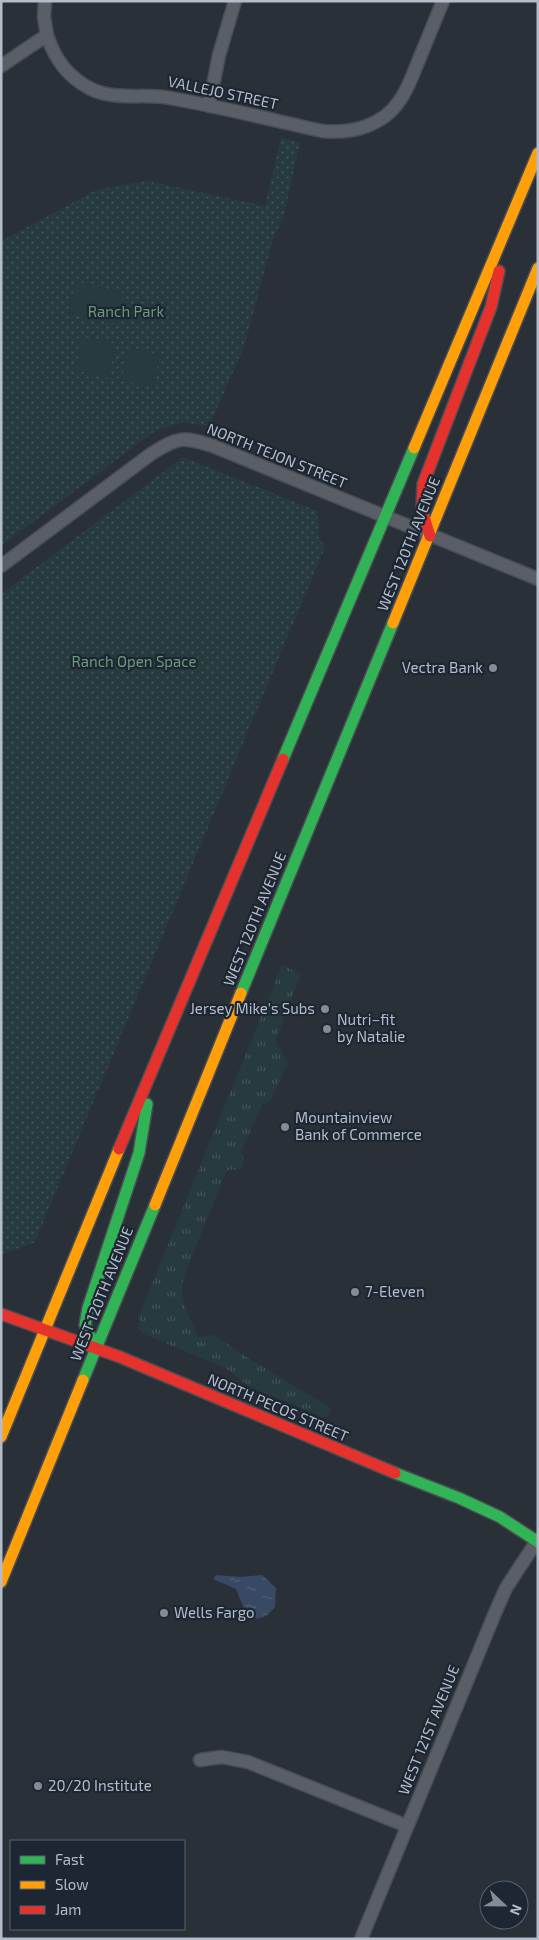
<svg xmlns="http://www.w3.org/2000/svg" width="539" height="1940" font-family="'Exo 2',sans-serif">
	<defs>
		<pattern id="grass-tufts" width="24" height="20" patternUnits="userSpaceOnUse" patternTransform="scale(1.25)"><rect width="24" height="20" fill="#273a3e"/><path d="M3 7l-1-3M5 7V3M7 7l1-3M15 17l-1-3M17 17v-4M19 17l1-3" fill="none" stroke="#445559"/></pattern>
		<pattern id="park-dots" width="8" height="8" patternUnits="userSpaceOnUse" patternTransform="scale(1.25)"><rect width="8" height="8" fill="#273a3e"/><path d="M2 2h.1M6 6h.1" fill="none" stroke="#445559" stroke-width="1.8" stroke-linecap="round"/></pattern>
		<pattern id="water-ripples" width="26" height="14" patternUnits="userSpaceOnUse" patternTransform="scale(1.25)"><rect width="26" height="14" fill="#384963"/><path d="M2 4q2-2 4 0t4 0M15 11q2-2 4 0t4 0" fill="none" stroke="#526178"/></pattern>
	</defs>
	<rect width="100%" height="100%" fill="#2a3038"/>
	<path fill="url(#grass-tufts)" d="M282 965 301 974 276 1039V1043L288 1062 271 1100 262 1105 241 1152 244 1160 241 1169 227 1170 187 1268 183 1281 182 1294 186 1309 198 1337 213 1334 251 1360 331 1408 328 1416 323 1417 248 1386 227 1369 144 1334 137 1328 140 1322 138 1318Z"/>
	<path fill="url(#park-dots)" d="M281 138 300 142 283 219 273 239 244 347 209 427 183 422 155 431 1 546V241L96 190 147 181 265 206Z
		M183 457 317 511 319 538 325 547 35 1242 1 1255V594Z"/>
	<path fill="#273a3e" d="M76 281 127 294 120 325 68 313Z
		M83 337 116 344 109 378 76 370Z
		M128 348 160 355 153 387 121 380Z"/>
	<path fill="url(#water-ripples)" d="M216 1575 241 1577 262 1575 276 1588 275 1607 266 1616 257 1619 245 1611 236 1589 213 1579Z"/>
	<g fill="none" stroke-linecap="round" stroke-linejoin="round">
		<defs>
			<path id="street" d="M47 35C55 60 68 77 91 89 116 101 144 93 170 98 221 107 272 120 322 131 352 134 383 126 400 100 408 89 413 74 418 62 426 42 435 21 443 1
				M1 66 47 35 44 17 45 1
				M209 106 219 55 235 1
				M1 566 151 454C178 437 182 436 213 446L538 579
				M200 1760 222 1757 248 1762 407 1826
				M361 1939 495 1613 506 1588 538 1539"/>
			<path id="fast" d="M283 759 414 448
				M241 993 393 623
				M96 1348 85 1325 88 1308 139 1153 147 1104
				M83 1380 155 1205
				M395 1473 459 1498 500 1517 538 1542"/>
			<path id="slow" d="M414 448 538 153
				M393 623 538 268
				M155 1205 241 993
				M1 1437 119 1149
				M1 1582 83 1380"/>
			<path id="jam" d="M430 536 422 510 423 484 491 307 499 271
				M119 1149 283 759
				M1 1314 120 1357 395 1473"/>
		</defs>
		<use href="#street" stroke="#484c53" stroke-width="15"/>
		<use href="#fast" stroke="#484c53" stroke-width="14"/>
		<use href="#slow" stroke="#484c53" stroke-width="14"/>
		<use href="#jam" stroke="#484c53" stroke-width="14"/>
		<use href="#street" stroke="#5a5e66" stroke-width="12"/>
		<use href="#fast" stroke="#30b455" stroke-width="11"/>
		<use href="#slow" stroke="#ff9f0a" stroke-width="11"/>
		<use href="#jam" stroke="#e5322d" stroke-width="11"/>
	</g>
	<g fill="#848b96" stroke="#1d2633" stroke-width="2">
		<circle cx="493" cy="668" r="5"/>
		<circle cx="325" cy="1009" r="5"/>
		<circle cx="327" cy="1029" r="5"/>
		<circle cx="285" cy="1127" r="5"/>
		<circle cx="355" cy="1292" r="5"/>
		<circle cx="164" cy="1613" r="5"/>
		<circle cx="38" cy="1786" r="5"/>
	</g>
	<g text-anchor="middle" stroke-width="4.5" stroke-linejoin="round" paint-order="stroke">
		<g font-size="15" fill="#b4bcc9" stroke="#1d2633">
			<text transform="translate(223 93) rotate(12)" y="5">VALLEJO STREET</text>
			<text transform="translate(277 456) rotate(22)" y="5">NORTH TEJON STREET</text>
			<text transform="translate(409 544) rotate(-68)" y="5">WEST 120TH AVENUE</text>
			<text transform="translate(255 919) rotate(-68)" y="5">WEST 120TH AVENUE</text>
			<text transform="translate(102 1294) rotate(-68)" y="5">WEST 120TH AVENUE</text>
			<text transform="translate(278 1408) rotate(23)" y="5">NORTH PECOS STREET</text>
			<text transform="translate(429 1730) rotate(-68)" y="5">WEST 121ST AVENUE</text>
		</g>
		<g font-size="15" fill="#6b9a76" stroke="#1d2633">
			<text x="126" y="317">Ranch Park</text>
			<text x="134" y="667">Ranch Open Space</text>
		</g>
		<g font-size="15" fill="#b4bcc9" stroke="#1d2633" text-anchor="start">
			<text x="483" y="673" text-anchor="end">Vectra Bank</text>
			<text x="315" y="1014" text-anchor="end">Jersey Mike's Subs</text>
			<text x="337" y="1025">Nutri–fit<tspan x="337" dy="17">by Natalie</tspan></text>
			<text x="295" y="1123">Mountainview<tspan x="295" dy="17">Bank of Commerce</tspan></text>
			<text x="365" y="1297">7-Eleven</text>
			<text x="174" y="1618">Wells Fargo</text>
			<text x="48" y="1791">20/20 Institute</text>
		</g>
	</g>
	<rect width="539" height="1940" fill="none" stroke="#b4bcc9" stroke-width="5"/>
	<rect x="10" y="1840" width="175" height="90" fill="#1d2633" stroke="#59626f"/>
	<rect x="20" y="1856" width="25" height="8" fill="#30b455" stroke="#59626f"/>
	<text x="55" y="1865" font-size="15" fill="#b4bcc9">Fast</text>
	<rect x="20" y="1881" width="25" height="8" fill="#ff9f0a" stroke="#59626f"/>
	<text x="55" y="1890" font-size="15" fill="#b4bcc9">Slow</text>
	<rect x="20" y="1906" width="25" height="8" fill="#e5322d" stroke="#59626f"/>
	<text x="55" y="1915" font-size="15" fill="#b4bcc9">Jam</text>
	<g transform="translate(504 1905) rotate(112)"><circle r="24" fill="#1d2633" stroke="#59626f"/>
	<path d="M0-4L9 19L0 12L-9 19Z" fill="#848b96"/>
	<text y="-8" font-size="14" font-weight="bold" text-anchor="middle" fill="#b4bcc9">N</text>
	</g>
</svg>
